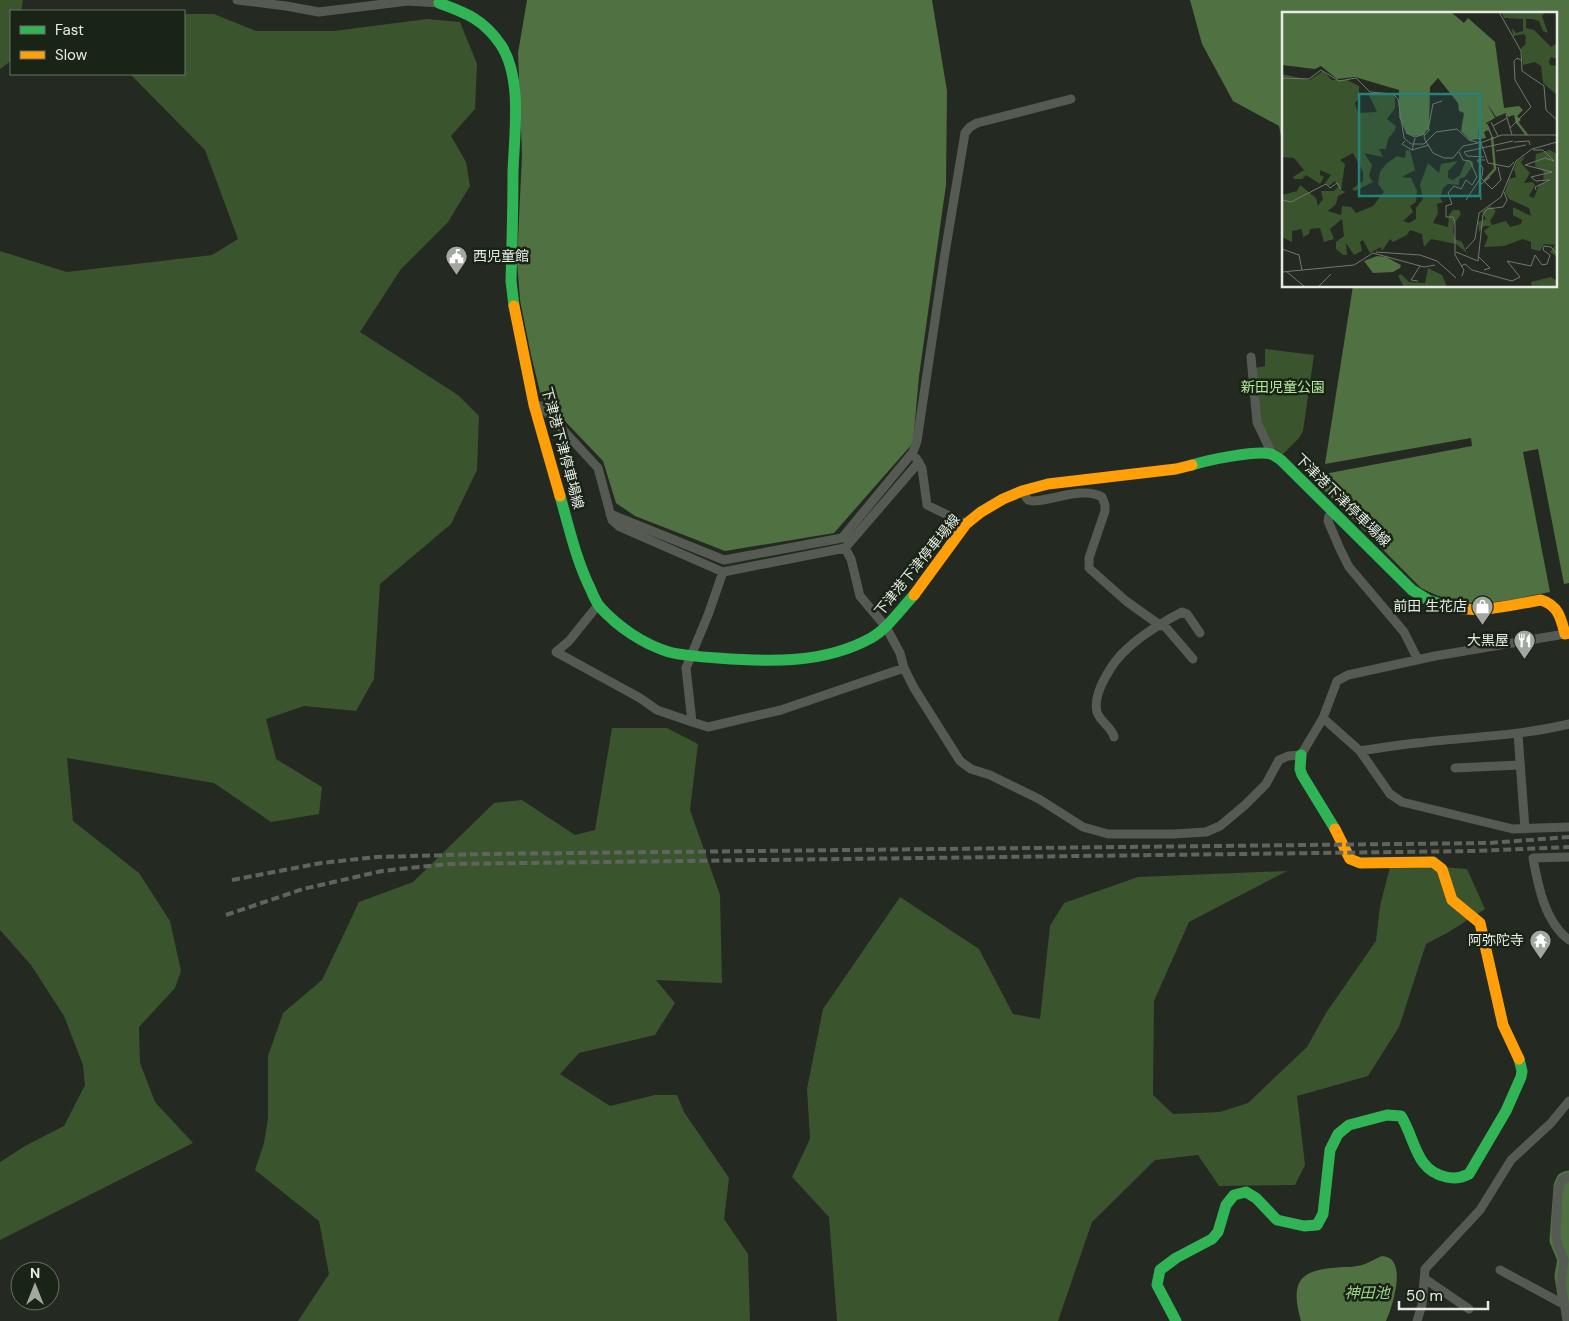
<svg xmlns="http://www.w3.org/2000/svg" width="1569" height="1321" font-family="'DM Sans','Noto Sans JP',sans-serif">
	<rect width="100%" height="100%" fill="#242922"/>
	<path fill="#3a542e" d="M0 0H23L21 11H11V61L0 69Z
		M184 14H214L256 31H334L427 19 460 22 477 64 475 109 451 136 466 162 470 186 448 222 401 269 360 332 458 395 479 416 477 470 451 524 380 584 374 679 356 711 304 706 266 719 276 759 322 787 319 814 271 822 214 783 67 758 73 821 139 873 170 921 181 971 175 988 139 1027 140 1063 155 1102 193 1143 0 1240V1162L25 1146 64 1126 85 1085 83 1065 64 1016 31 965 0 930V251L67 272 212 255 238 239 205 150 130 74H184Z
		M1265 349 1314 355 1303 431 1299 438 1282 455 1273 447 1259 420 1255 368 1265 366Z
		M612 728H667L698 744 690 810 720 895 722 983 656 980 675 1003 655 1035 579 1053 560 1074 610 1106 655 1095H677L684 1112 729 1178 724 1219 748 1254 750 1321H298L329 1274 319 1221 255 1170 264 1143 268 1118V1056L283 1013 322 980 359 902 413 882 494 803 522 800 575 835 595 830Z
		M1391 863 1467 869 1485 909 1447 933 1426 944 1399 1027 1368 1076 1297 1096 1305 1165 1295 1185 1219 1186 1198 1155 1155 1160 1092 1222 1058 1321H837L829 1217 792 1177 810 1139 807 1089 823 1009 900 897 979 949 1013 1014 1040 1019 1050 926 1064 903 1138 877 1287 871 1189 922 1154 1001 1153 1095 1173 1114 1220 1112 1248 1103 1307 1047 1326 1013 1376 941 1380 906Z"/>
	<path fill="#507142" d="M527 0H932L947 91 946 185 919 376 913 443 834 533 725 551 635 516 616 503 603 461 541 396 531 355 520 300 517 261 522 155 518 53Z
		M1190 0H1569V583L1564 584 1538 449 1523 452 1550 592C1501 601 1468 613 1421 588L1322 488 1324 474 1472 446 1471 438 1325 464 1353 286H1555V14H1283V146L1279 126 1233 101 1202 44Z
		M1382 1256C1409 1257 1392 1308 1386 1321H1301C1288 1276 1304 1269 1345 1267 1349 1267 1353 1267 1357 1266 1366 1265 1374 1259 1382 1256Z"/>
	<g fill="none" stroke-linecap="round" stroke-linejoin="round">
		<path stroke="#507142" stroke-width="21" d="M1569 1181 1566 1182 1564 1187 1560 1240 1568 1259 1565 1276 1569 1301"/>
		<path stroke="#555a53" stroke-width="9" d="M237 0 286 6 319 12 408 1 439 3
			M1251 357 1257 422 1272 454
			M534 405 541 406 598 468 612 520 620 527 723 572 845 548
			M916 458 922 468 927 505 966 524
			M919 462 845 548 851 559 860 596 886 627 900 653 904 668 914 688 960 761 971 769 990 775 1039 799 1083 827 1108 834H1174L1206 832 1220 826 1245 805 1266 784 1279 760 1288 756 1301 755 1323 718 1337 681 1348 675 1435 656 1565 634
			M1022 491 1028 500 1032 501C1052 501 1083 486 1102 497L1105 505V511L1089 558V568L1126 601 1161 626
			M1334 512 1329 516 1328 521 1340 549 1349 567 1404 632 1418 660
			M610 514 724 560 842 538 913 452 917 441 945 253 965 133 970 127 977 123 1071 99
			M598 605 569 641 556 652 640 698 657 710 692 722 686 668 708 615 723 572
			M1163 624 1193 659
			M1323 718 1360 751 1390 794 1402 802 1513 829 1569 827
			M692 722 708 727 781 710 904 668
			M1518 734 1525 829
			M1114 737C1112 727 1100 722 1097 712 1092 692 1114 660 1128 648 1142 635 1165 621 1182 612L1187 614 1200 633
			M1360 751C1379 748 1398 745 1417 743 1468 737 1519 736 1569 724
			M1455 768 1520 765
			M1569 857 1533 858C1538 886 1545 922 1569 940
			M1500 1270 1565 1305
			M1425 1279 1469 1309
			M1417 1321 1422 1305 1425 1269 1480 1210 1511 1160 1551 1123 1569 1101
			M1567 1321 1561 1282 1564 1260 1557 1243 1556 1235 1558 1191 1562 1180 1569 1177"/>
		<path stroke="#30b455" stroke-width="11" d="M439 3C467 13 484 20 501 45 523 79 514 135 513 173 513 209 512 245 511 281L514 306
			M1192 465C1208 460 1256 450 1271 454 1274 455 1278 458 1281 460L1412 590 1428 600 1450 607
			M560 496C569 527 576 560 591 590 593 595 596 602 600 607 618 627 643 644 669 652 685 656 702 657 718 658 769 662 824 664 871 638 888 628 900 610 914 595
			M1301 755 1300 769 1302 775 1335 829
			M1176 1321 1157 1285 1160 1270 1176 1258 1212 1239 1218 1232 1226 1205 1234 1195 1246 1192 1256 1198 1277 1220 1304 1226 1317 1225 1323 1214 1330 1150 1338 1134 1349 1125 1387 1115 1401 1116C1416 1140 1415 1170 1446 1177 1454 1179 1461 1178 1469 1174L1506 1111 1521 1077 1522 1071 1519 1059"/>
		<path stroke="#ff9f0a" stroke-width="11" d="M514 306 534 405 560 496
			M914 595 966 524 981 512 1003 499 1022 491 1048 484 1176 469 1192 465
			M1450 607C1480 614 1511 605 1541 600 1558 605 1561 618 1565 634L1569 633
			M1335 829 1350 859 1360 863 1433 862 1442 869 1452 900 1480 923 1503 1025 1519 1059"/>
		<path stroke="#60645e" stroke-width="4" stroke-dasharray="8 4" stroke-linecap="butt" d="M232 880 321 863 377 857 483 854 1489 843 1569 837
			M226 915 303 889 382 871 447 864 1476 851 1569 847"/>
	</g>
	<defs>
		<symbol id="civic-pin" viewBox="-11 -11 22 30"><path d="M0 17L-7.5 6A9.5 9.5 0 1 1 7.5 6Z" fill="#a2a89f" stroke="#192316"/><path d="M-.6-6.5H3V-4.5H.6V-3L4-1V1h2V6H-6V1h2V-1L-.6-3ZM-1.2 2.5V6h2.4V2.5Z" fill="#fff"/></symbol>
		<symbol id="shop-pin" viewBox="-11 -11 22 30"><path d="M0 17L-7.5 6A9.5 9.5 0 1 1 7.5 6Z" fill="#a2a89f" stroke="#192316"/><path d="M-5-2.5h2.3a2.7 3.5 0 0 1 5.4 0H5L5.5 6h-11ZM-1.5-2.5h3a1.5 2.3 0 0 0-3 0Z" fill="#fff"/></symbol>
		<symbol id="restaurant-pin" viewBox="-11 -11 22 30"><path d="M0 17L-7.5 6A9.5 9.5 0 1 1 7.5 6Z" fill="#a2a89f" stroke="#192316"/><path d="M-5-6h1v4h1v-4h1v4h1v-4h1v5L-1.5 .5V6h-2V.5L-5-1ZM5-6V6H3V1.5H1.5Q1.5-4 5-6Z" fill="#fff"/></symbol>
		<symbol id="temple-pin" viewBox="-11 -11 22 30"><path d="M0 17L-7.5 6A9.5 9.5 0 1 1 7.5 6Z" fill="#a2a89f" stroke="#192316"/><path d="M0-6L5-2H3V0L6.5 2.5H4V6H1.5V3h-3V6H-4V2.5H-6.5L-3 0V-2H-5Z" fill="#fff"/></symbol>
	</defs>
	<g fill-rule="evenodd">
		<use href="#civic-pin" x="444" y="244" width="25" height="34"/>
		<use href="#shop-pin" x="1470" y="594" width="25" height="34"/>
		<use href="#restaurant-pin" x="1512" y="628" width="25" height="34"/>
		<use href="#temple-pin" x="1528" y="928" width="25" height="34"/>
	</g>
	<g text-anchor="middle" stroke-width="5" stroke-linejoin="round" paint-order="stroke">
		<g font-size="14" fill="#e6ece3" stroke="#192316" text-anchor="end">
			<text x="473" y="261" text-anchor="start">西児童館</text>
			<text x="1467" y="611">前田 生花店</text>
			<text x="1509" y="645">大黒屋</text>
			<text x="1524" y="945">阿弥陀寺</text>
		</g>
		<g font-size="14" fill="#b3ea9d" stroke="#192316">
			<text x="1283" y="392">新田児童公園</text>
		</g>
		<g font-size="14" fill="#e6ece3" stroke="#192316">
			<text transform="translate(563 448) rotate(75)" y="5">下津港下津停車場線</text>
			<text transform="translate(1343 500) rotate(44)" y="5">下津港下津停車場線</text>
			<text transform="translate(917 565) rotate(-51)" y="5">下津港下津停車場線</text>
		</g>
		<g font-size="15" font-style="italic" fill="#9ed489" stroke="#192316">
			<text x="1367" y="1298">神田池</text>
		</g>
	</g>
	<g transform="translate(1282 12)">
		<rect width="275" height="275" fill="#242922"/>
		<path d="M219 0H263L260 4 266 21 261 19 257 9 250 7H244V16L252 18 269 35 275 31V47L269 45 267 50 268 53 275 54V83L261 71 259 54 253 50 241 53 239 36 243 33 244 25 242 22 231 24 230 16 234 21 241 19V7L222 6ZM41 59 50 68H65L77 74V86L73 91 76 101 95 100 87 83H112L113 87V96L105 107 114 114 113 118 106 127 104 137H97L101 145 82 141 90 153 87 164 91 170 73 179 70 177 81 169V160L71 141 58 148 63 152 59 178 64 180 56 184 54 192 46 199 59 203 60 194 69 195 74 201 91 194 102 180 96 172 98 160 104 152 115 144 123 146 124 138H128L133 158 120 165 129 166 135 179 134 190 128 194 131 200 121 209 127 211 134 207V196L141 187 138 173 146 151 157 161 159 152 176 149 166 159V166L171 168 178 163 184 148 190 149 192 152 183 165 177 167V173L166 172 161 176 158 186 161 190 155 192 156 201 151 211 166 215 167 203 171 198H177L179 202 172 212 171 219 173 227 180 230 185 241 174 232 149 227 142 235 140 222 128 218 125 223 111 230 108 227 100 239 99 235 88 241 81 228 78 230 80 239 72 243 64 231 65 243H61L54 237V230L62 224 60 207 48 217 52 227 42 230 38 216 28 217 27 222 21 225 20 217 10 219V230L0 225V183L15 179 18 173 34 186 36 194 41 187 39 179H52L56 175 53 169 47 174 43 171 49 163 38 158V163L42 165 38 172 24 163 20 167H12L11 165 22 158 12 146 0 145V62L28 68ZM268 138 275 142V245L268 240 273 233 262 232 258 239 249 237V230L241 227 222 234 202 235 206 225 202 219 208 214H202L197 220 196 210 204 207 200 200 208 194 214 199 208 209 210 213 224 209 228 215 239 212 240 208 231 203V195L249 204 247 196 227 187 223 180 227 167 234 165 232 157 235 149 243 144 239 151 248 161 242 171 251 170 253 173 247 184 252 186 257 173 268 169 261 168 262 160 253 154 254 142ZM146 256 160 263 165 275H122L116 264 119 262 127 270 143 271ZM269 265 275 269V275H250L249 270Z" fill="#3a542e"/>
		<path d="M0 0H169L182 11 186 6 213 30 222 96 237 94 241 98 235 104 239 108 234 112 232 103 226 105 224 101 214 105 205 91 213 106 204 111 211 127 206 118 202 120 204 126 198 127 196 116 197 127 188 128 179 119 182 101 177 99 176 91 156 66 148 75 147 116 141 123 133 124 124 121 117 105V78L73 65 55 67 39 54 33 57 0 53ZM95 244 104 245 119 253 118 256 111 260 91 261 82 249Z" fill="#507142"/>
		<path fill="none" stroke="#507142" stroke-width="2.5" d="M235 110 245 123M202 169 213 157 210 125"/>
		<path fill="none" stroke="#72776f" stroke-width="1" d="M217 0 239 39 240 59 262 74 264 98 275 108M0 66 27 67 39 58 57 69 74 66 88 80 111 82M111 82 116 87 122 126 129 132H142L154 120 175 117 187 128 198 131 220 123H275M224 102 230 123M209 110 216 124M205 112 211 127M211 114 225 106M228 116 249 95 233 68 232 49 235 46 239 48M148 117 142 124 143 128 151 141 162 146H171L181 134 196 131M146 118 151 92 160 89M124 121 133 125 143 122M123 129 120 132 130 138 133 126M232 130 247 129 248 133M199 131 206 151 227 155 232 150M130 138 147 133M251 138H261L272 149 263 146 243 153 270 160 249 165 254 169 268 168 253 175 254 178M214 139 244 133M177 140 181 148 188 149 195 165 190 173 184 168 179 177 172 174 166 181 170 192 164 194V205H171L173 211V243L182 258 180 264M182 140 231 129M182 140 185 144 202 145M199 166 210 177 219 168 216 155M0 188 9 190 44 172 48 176 55 171 59 177M184 188 200 164 201 156 195 148H203M199 188 198 173 208 165M0 237 17 243 20 258M184 237 193 227 197 201 219 185 234 149 250 137 275 130M94 240 138 243 155 249 174 266M174 240 196 249 201 203 205 197 221 195 225 188 222 180M197 245 208 256 202 258M179 254 183 252 190 258 230 269 238 265 225 249 249 254 253 243 260 253 265 252 268 243 261 238 262 234 269 235 275 242M0 260 72 253 91 241 142 255 153 253M5 260 23 275M136 269 129 268 138 254M36 275 49 262"/>
		<path fill="#24827a" fill-opacity="0.15" stroke="#24827a" stroke-width="2.5" d="M77 82H198V184H77Z"/>
		<rect width="275" height="275" fill="none" stroke="#e6ece3" stroke-width="2.5"/>
	</g>
	<rect x="10" y="10" width="175" height="65" fill="#192316" stroke="#6b7368"/>
	<rect x="20" y="26" width="25" height="8" fill="#30b455" stroke="#6b7368"/>
	<text x="55" y="35" font-size="15" fill="#e6ece3">Fast</text>
	<rect x="20" y="51" width="25" height="8" fill="#ff9f0a" stroke="#6b7368"/>
	<text x="55" y="60" font-size="15" fill="#e6ece3">Slow</text>
	<g transform="translate(35 1286)"><circle r="24" fill="#192316" stroke="#6b7368"/>
	<path d="M0-4L9 19L0 12L-9 19Z" fill="#a2a89f"/>
	<text y="-8" font-size="14" font-weight="bold" text-anchor="middle" fill="#e6ece3">N</text>
	</g>
	<path d="M1399 1301v8h89v-8" fill="none" stroke="#e6ece3" stroke-width="2.5"/>
	<text x="1406" y="1301" font-size="15" fill="#e6ece3" stroke="#192316" stroke-width="4" paint-order="stroke">50 m</text>
</svg>
